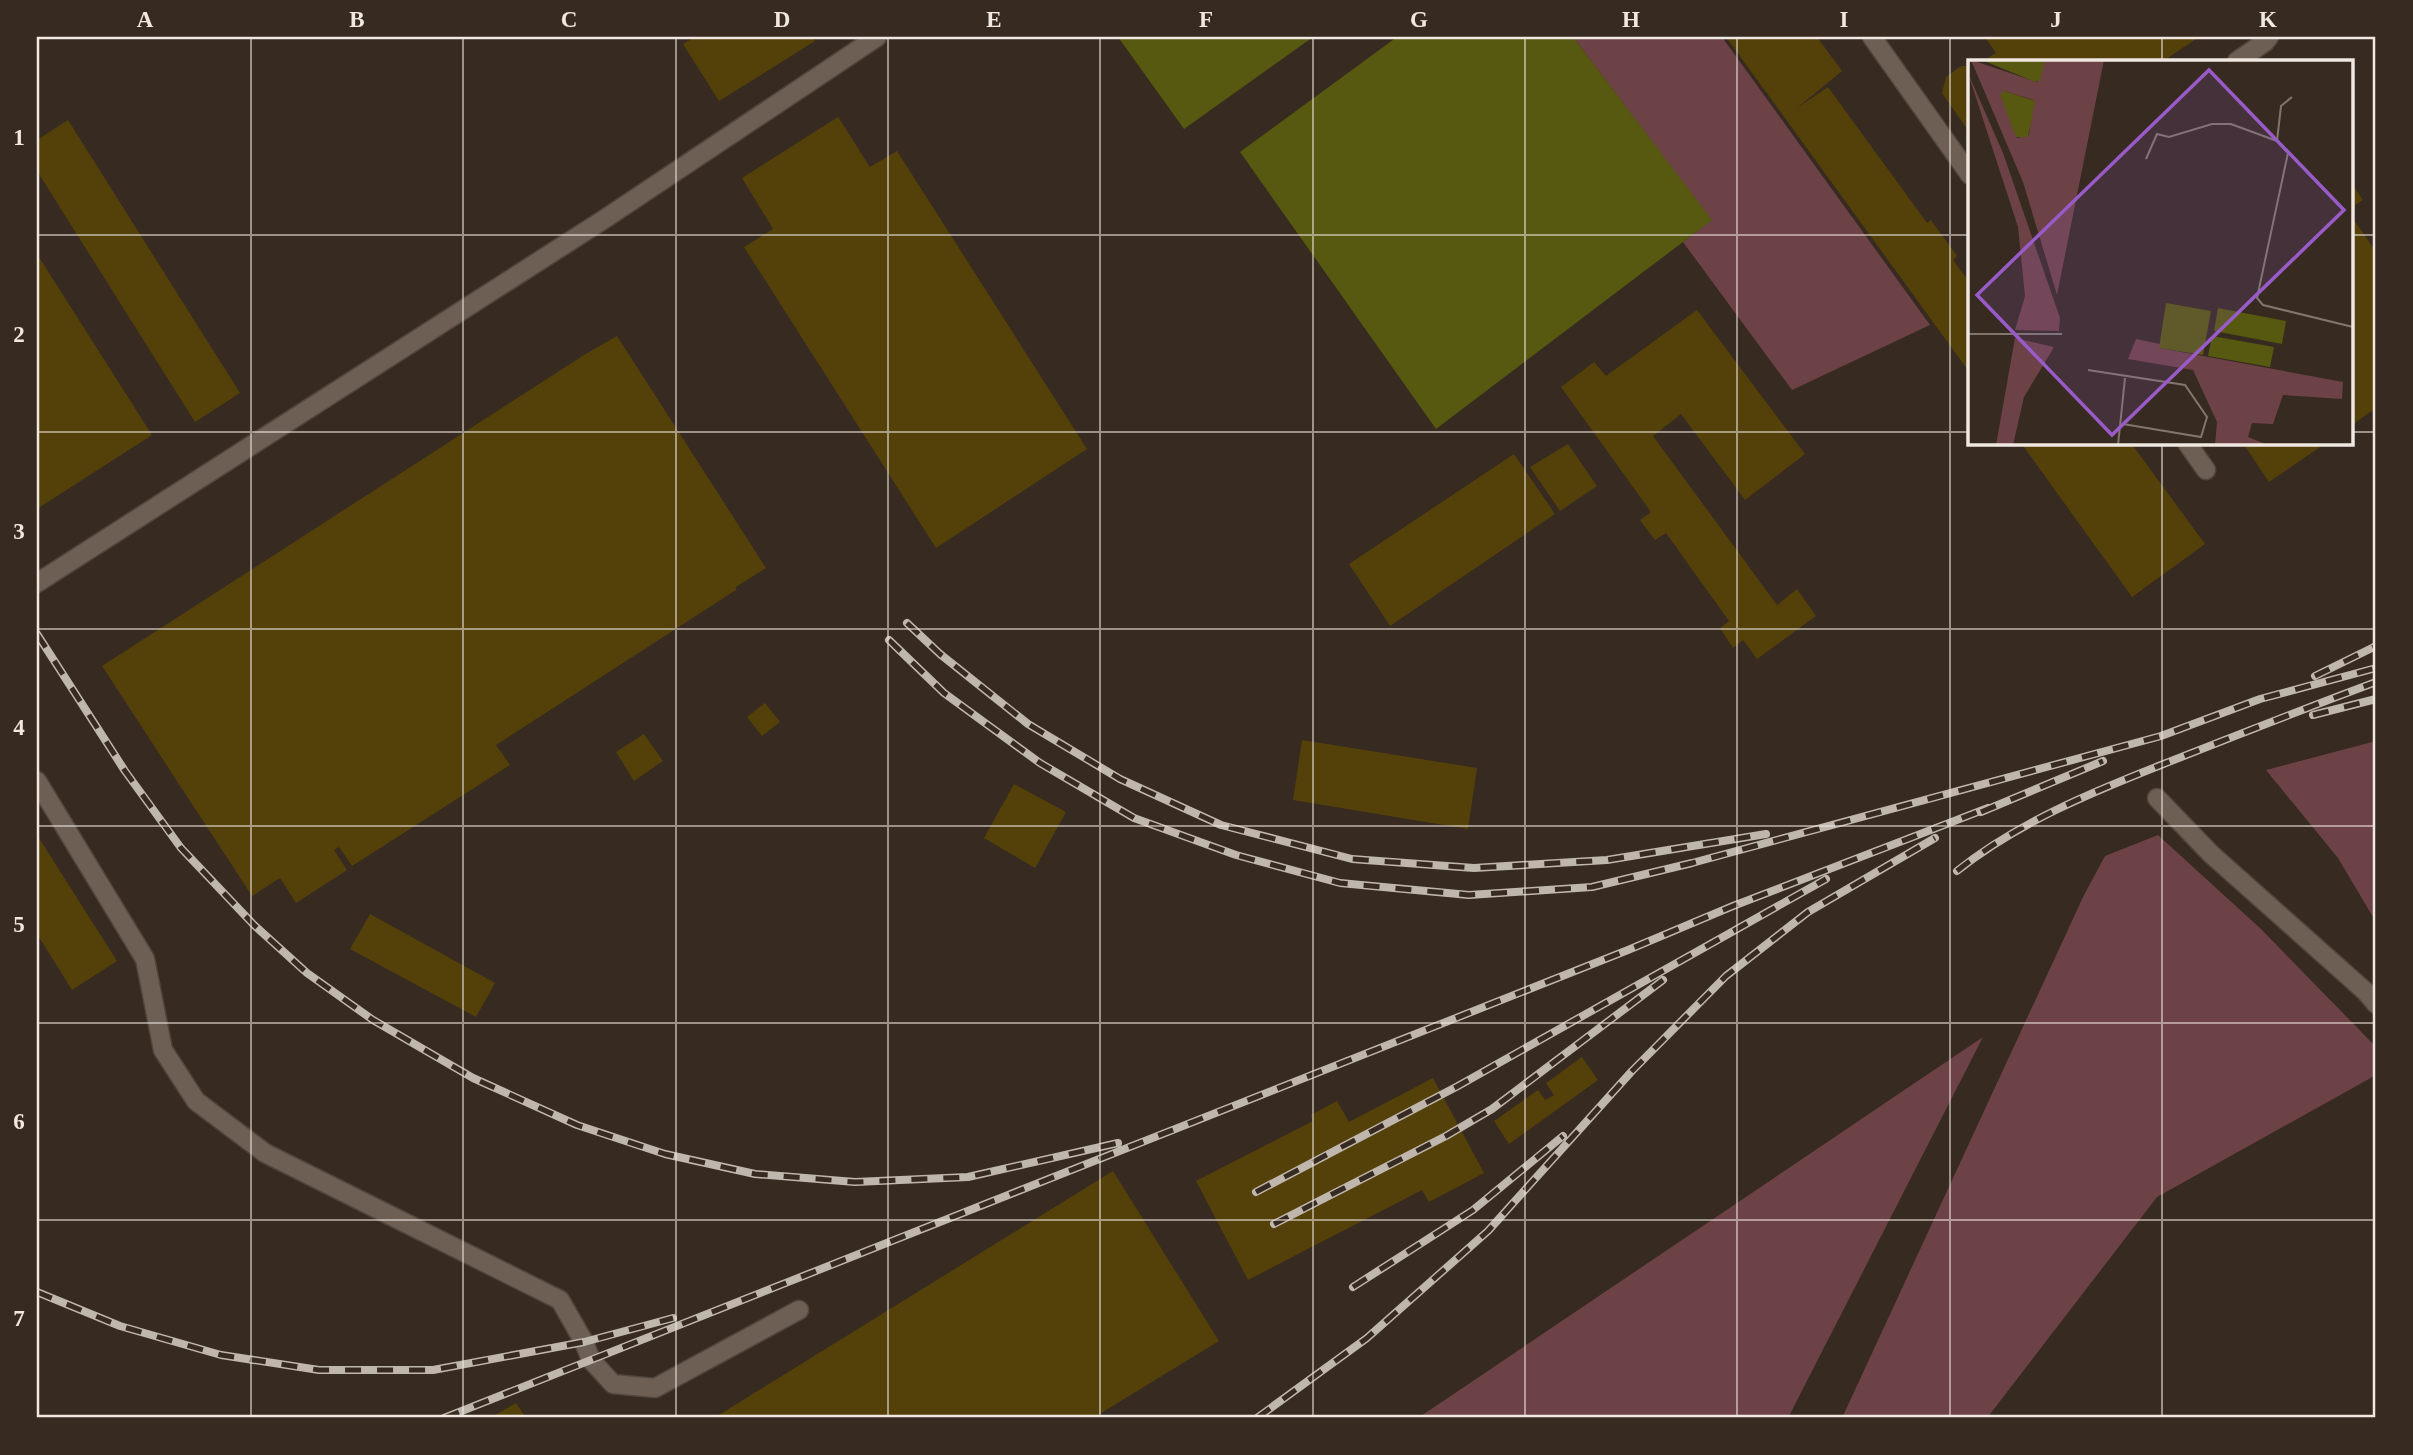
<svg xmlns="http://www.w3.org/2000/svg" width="2413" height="1455" font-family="Georgia,serif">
	<rect width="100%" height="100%" fill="#372a20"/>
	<path fill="#6d4246" d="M1573 37H1722L1930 325 1792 390 1683 242 1711 220Z
		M2376 741V922L2338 858 2266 770Z
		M2158 835 2261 929 2376 1047V1075L2157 1197 1987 1418H1842L2084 895 2105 856Z
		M1983 1037 1788 1418H1418Z"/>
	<path fill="#56590f" d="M1118 37H1313L1184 129Z
		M1397 37H1573L1712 220 1436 429 1240 152Z"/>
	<path fill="#544109" d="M695 37H812L815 41 719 101 683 44Z
		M1726 37H1817L1842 71 1797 108 1828 87 1927 223 1931 220 1957 256 1953 260 1970 283V373Z
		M1985 37H2199L2163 61H1983L1996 53Z
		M1961 66H1970V133L1942 93 1946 77Z
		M838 117 870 167 897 151 1087 449 936 548 744 247 773 229 742 178Z
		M68 120 240 393 195 422 37 171V140Z
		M2352 184 2363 200 2352 207Z
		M2352 217 2376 252V408L2352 425Z
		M37 254 152 435 37 509Z
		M1697 310 1805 454 1745 500 1681 414 1653 436 1777 605 1797 589 1816 616 1757 659 1743 640 1733 648 1720 628 1729 621 1666 533 1655 540 1640 520 1651 512 1561 387 1594 362 1606 376Z
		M617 336 766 568 736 587V590L496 745 510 765 352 866 339 847 334 850 347 870 296 903 280 878 252 896 102 666 584 355Z
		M2021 443H2131L2205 544 2132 597Z
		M2243 443H2326L2269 482Z
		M1568 444 1597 486 1560 511 1530 467Z
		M1514 454 1555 514 1390 626 1349 564Z
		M765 703 780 722 762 736 747 717Z
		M644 734 663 761 634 781 616 752Z
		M1302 740 1477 768 1468 829 1293 800Z
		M1014 784 1066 812 1035 868 984 838Z
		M37 835 117 961 72 990 37 934Z
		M370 914 495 983 476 1017 350 949Z
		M1582 1057 1598 1080 1509 1144 1494 1121 1538 1090 1545 1100 1554 1095 1546 1083Z
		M1433 1078 1484 1173 1429 1202 1422 1190 1248 1280 1196 1181 1313 1121 1311 1115 1337 1101 1349 1122Z
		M1113 1171 1219 1341 1093 1418H714Z
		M516 1403 526 1418H490Z"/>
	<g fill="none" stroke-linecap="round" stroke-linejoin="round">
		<defs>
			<path id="lane" d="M1872 37 1970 175
				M2237 61 2265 42 2269 37
				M2187 443 2206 470
				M37 583 603 220 877 37
				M37 781 145 959 163 1050 196 1101 265 1153 560 1300 584 1342 591 1360 613 1384 655 1388 799 1310
				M2157 798 2211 854 2366 992 2376 1004"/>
		</defs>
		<use href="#lane" stroke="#50463d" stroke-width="21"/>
		<use href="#lane" stroke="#6d5f53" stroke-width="18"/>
		<defs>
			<path id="rail" d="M907 623 940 654 1028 724 1120 779 1221 825 1352 859 1474 868 1607 860 1766 834
				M37 634 125 771 181 848 254 925 307 973 373 1020 473 1078 577 1125 665 1154 755 1174 855 1182 968 1177 1118 1143
				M889 640 944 693 1040 763 1134 818 1236 855 1340 883 1469 895 1592 887 1692 863 2161 736 2260 699 2376 668
				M2315 676 2376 646
				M2313 715 2376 699
				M1981 812 2103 761
				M1957 871C2017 823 2090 793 2161 765 2232 737 2304 709 2376 682
				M1256 1192 1458 1086 1826 879
				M1274 1224 1446 1136 1492 1109 1663 980
				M1353 1287 1473 1210 1563 1136
				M37 1292 120 1326 221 1355 319 1370H433L584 1342 673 1318
				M444 1418 1628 950 1733 906 1988 808
				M1257 1418 1367 1338 1488 1231 1632 1071 1726 976 1808 912 1935 838"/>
		</defs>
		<use href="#rail" stroke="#bfb6ae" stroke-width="8"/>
		<use href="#rail" stroke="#372a20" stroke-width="5" stroke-dasharray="16" stroke-linecap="butt"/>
	</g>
	<path fill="none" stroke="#f0e8e1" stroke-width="2" stroke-opacity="0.55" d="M251 37V1418M463 37V1418M676 37V1418M888 37V1418M1100 37V1418M1313 37V1418M1525 37V1418M1737 37V1418M1950 37V1418M2162 37V61M37 235H1970M2352 235H2376M37 432H1970M2352 432H2376M2162 443V1418M37 629H2376M37 826H2376M37 1023H2376M37 1220H2376"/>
	<g transform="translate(1968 60)">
		<rect width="385" height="385" fill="#372a20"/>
		<path d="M3 0 69 22 77 0H136L89 235 55 122ZM37 31 65 40 61 75 49 78ZM0 13 35 93 92 258 91 271 47 270 57 236 50 167ZM47 278 86 287 56 337 45 385H28ZM168 279 192 284V288L375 322 374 339 315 335 305 364 284 363 280 377 300 385H247L249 362 225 310 160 299Z" fill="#6d4246" fill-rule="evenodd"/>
		<path d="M14 0H77L72 20 67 22ZM37 31 67 41 60 77H48L32 34ZM198 243 243 251 235 295 191 288ZM250 248 318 261 314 284 246 271ZM244 276 306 287 302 307 240 296Z" fill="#56590f"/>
		<path fill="none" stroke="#81766d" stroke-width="2" d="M324 37 313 46 309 81 320 93 289 238 295 245 385 267M178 99 189 74 201 77 244 64H263L309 81M0 274H94M120 310 217 325 239 357 233 377 155 364M150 385 157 318"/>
		<path fill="#985bc8" fill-opacity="0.15" stroke="#985bc8" stroke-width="3.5" d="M241 10 376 150 144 375 9 235Z"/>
		<rect width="385" height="385" fill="none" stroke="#f0e8e1" stroke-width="3.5"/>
	</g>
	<rect width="2413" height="1455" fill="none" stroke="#372a20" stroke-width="77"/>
	<rect x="38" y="38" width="2336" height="1378" fill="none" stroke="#f0e8e1" stroke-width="2.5"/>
	<g font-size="23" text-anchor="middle" font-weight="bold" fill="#f0e8e1">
		<text x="145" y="27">A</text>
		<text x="357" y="27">B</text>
		<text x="569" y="27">C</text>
		<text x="782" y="27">D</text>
		<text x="994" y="27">E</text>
		<text x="1206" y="27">F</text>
		<text x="1419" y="27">G</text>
		<text x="1631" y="27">H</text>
		<text x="1844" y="27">I</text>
		<text x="2056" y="27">J</text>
		<text x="2268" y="27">K</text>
		<text x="19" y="145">1</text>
		<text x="19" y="342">2</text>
		<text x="19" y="539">3</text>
		<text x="19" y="735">4</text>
		<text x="19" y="932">5</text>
		<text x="19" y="1129">6</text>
		<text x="19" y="1326">7</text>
	</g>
</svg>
